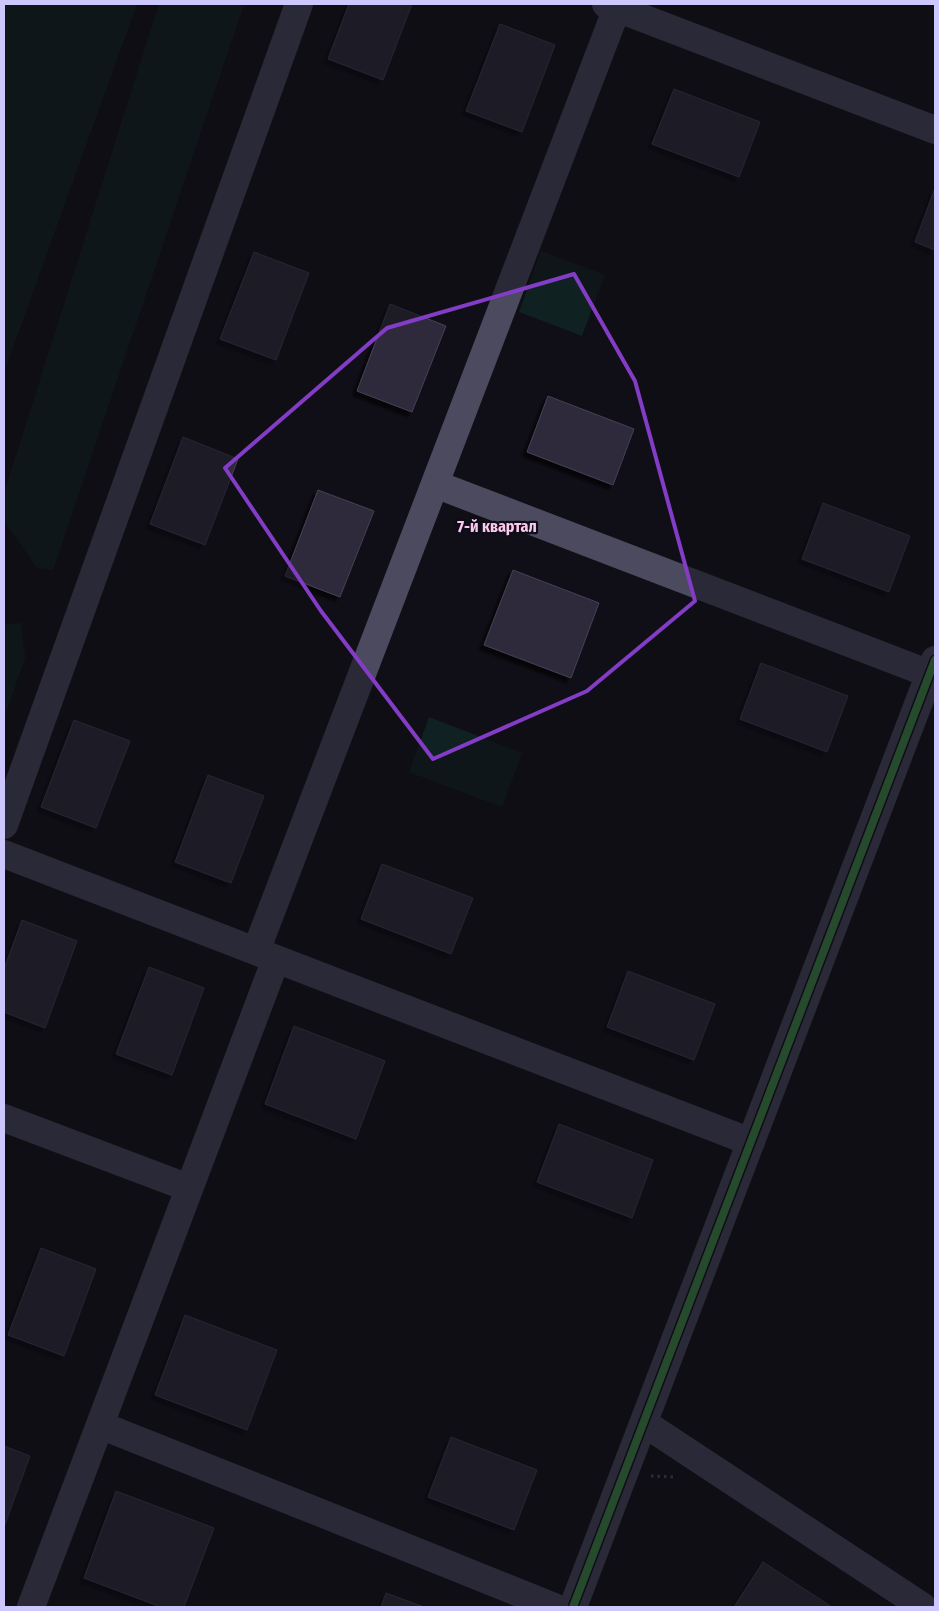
<svg xmlns="http://www.w3.org/2000/svg" width="939" height="1611" font-family="'Fira Sans Condensed',sans-serif">
	<defs>
		<filter id="shadow"><feDropShadow dx="-4.5" dy="4.5" stdDeviation="1" flood-color="#0009"/></filter>
	</defs>
	<rect width="100%" height="100%" fill="#100e16"/>
	<path fill="#0f2121" d="M4 4H137L4 372Z
		M159 4H244L53 570 37 568 4 520V494Z
		M541 251 605 275 582 336 519 312Z
		M21 623 25 658 4 718V625Z
		M429 717 522 753 502 807 409 772Z"/>
	<path fill="#2e2b3a" stroke="#444055" filter="url(#shadow)" d="M349 4H412L383 80 328 59Z
		M500 24 555 45 522 132 466 111Z
		M674 89 760 122 739 177 652 144Z
		M935 188V250L915 242Z
		M254 252 309 273 276 360 220 339Z
		M390 304 446 326 412 412 357 391Z
		M548 396 634 429 613 485 527 452Z
		M183 437 238 459 205 545 150 524Z
		M318 490 374 511 340 597 285 576Z
		M823 503 910 536 889 592 802 559Z
		M513 570 599 603 571 678 484 645Z
		M761 663 848 696 827 752 740 719Z
		M74 720 130 741 96 828 41 807Z
		M208 775 264 796 231 883 175 862Z
		M382 864 473 898 451 954 361 919Z
		M22 920 77 941 45 1028 4 1012V969Z
		M149 967 204 988 172 1075 116 1054Z
		M628 971 715 1004 694 1060 607 1027Z
		M294 1026 385 1061 356 1139 265 1104Z
		M559 1124 653 1160 632 1218 537 1182Z
		M41 1248 96 1269 64 1356 8 1335Z
		M185 1315 277 1350 247 1430 155 1395Z
		M451 1437 537 1470 514 1530 428 1497Z
		M4 1446 30 1456 4 1527Z
		M116 1491 214 1528 184 1607H161L84 1578Z
		M763 1562 812 1594 832 1607H734Z
		M386 1593 424 1607H381Z"/>
	<g fill="none" stroke-linecap="round" stroke-linejoin="round">
		<path stroke="#46545f" stroke-width="3" stroke-dasharray="2.5 4" stroke-linecap="butt" d="M651 1476 675 1477"/>
		<path stroke="#4b4a5f" stroke-width="28" d="M606 4 935 130
			M435 484 930 674
			M4 825 299 4
			M4 854 751 1142
			M256 951 617 8
			M4 1118 189 1188
			M644 1423 923 1607
			M100 1425 321 1513 554 1607
			M31 1607 276 959
			M573 1607 935 660"/>
		<defs>
			<path id="cycleway" d="M573 1607 935 660"/>
		</defs>
		<use href="#cycleway" stroke="#0e0b1a" stroke-width="11"/>
		<use href="#cycleway" stroke="#419447" stroke-width="8"/>
	</g>
	<path d="M0 0H939V1611H0ZM574 274 635 381 695 601 587 691 433 759 321 611 225 468 387 328Z" fill="#100e16" fill-opacity=".55" fill-rule="evenodd"/>
	<path fill="none" stroke="#833cc5" stroke-width="4" stroke-linejoin="round" d="M574 274 635 381 695 601 587 691 433 759 321 611 225 468 387 328Z"/>
	<g text-anchor="middle" stroke-width="4.5" stroke-linejoin="round" paint-order="stroke">
		<g font-size="16" font-weight="bold" fill="#fdc9eb" stroke="#0e0b1a">
			<text x="497" y="532">7-й квартал</text>
		</g>
	</g>
	<rect width="939" height="1611" fill="none" stroke="#ccc7fc" stroke-width="10"/>
</svg>
